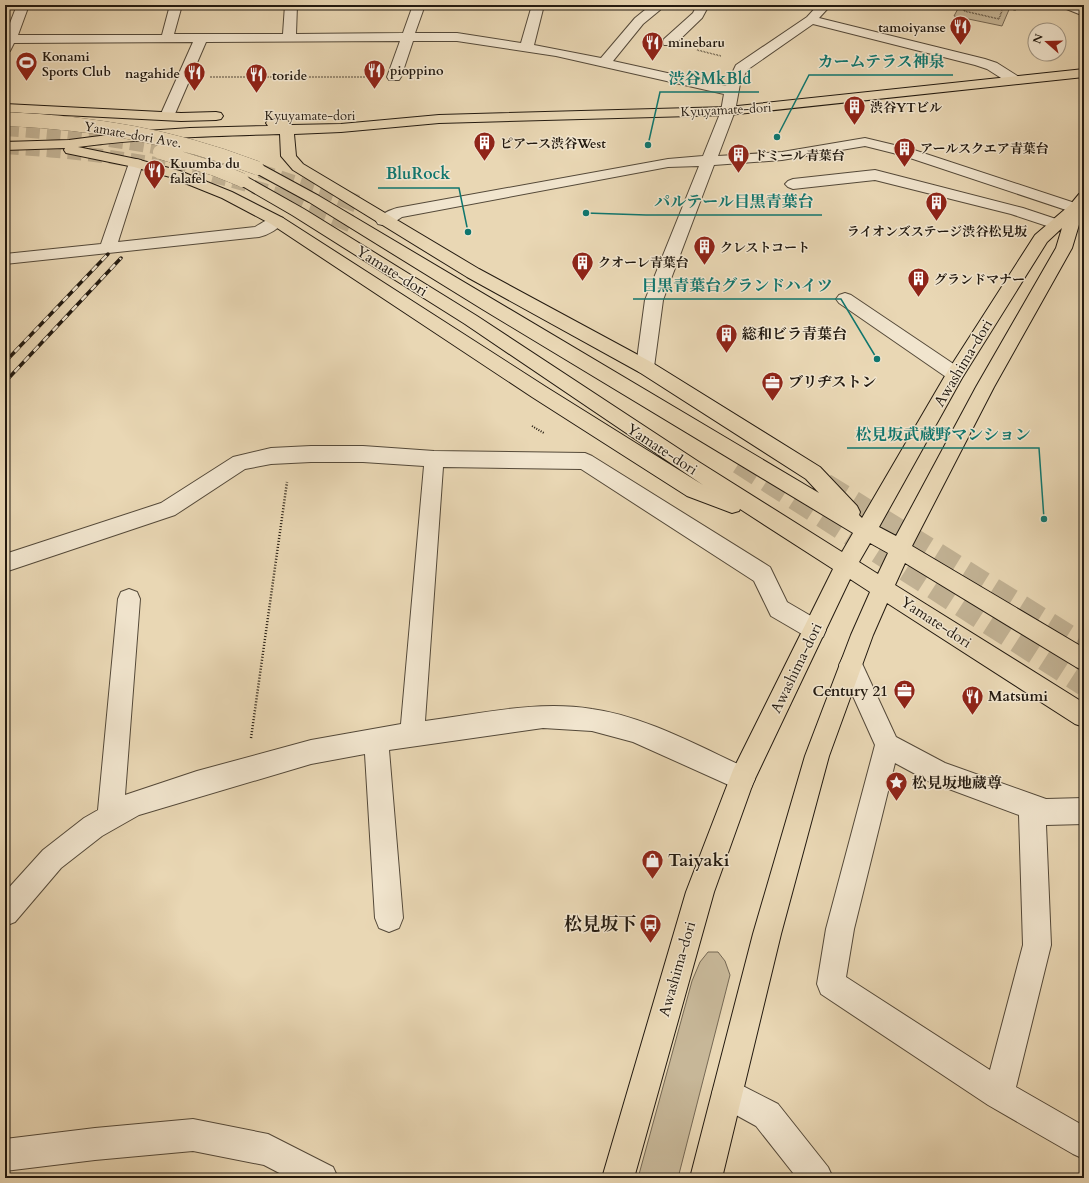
<svg xmlns="http://www.w3.org/2000/svg" width="1089" height="1183" font-family="Cardo,'Noto Serif JP',serif">
	<rect width="100%" height="100%" fill="#e9d7b4"/>
	<filter id="stains"><feTurbulence type="fractalNoise" baseFrequency=".005" numOctaves="4"/><feColorMatrix values="0 0 0 0 .2 0 0 0 0 .09 0 0 0 0 .02 0 0 0 .5 -.17"/></filter>
	<radialGradient id="worn" r=".72"><stop offset=".6" stop-color="#630" stop-opacity="0"/><stop offset="1" stop-color="#630" stop-opacity=".3"/></radialGradient>
	<path fill="#c7b798" stroke="#756854" d="M960 5H1011L1002 26 954 16Z
		M708 952H718L725 961 730 975 678 1178H638L692 981 700 962Z"/>
	<g fill="none" stroke-linecap="round" stroke-linejoin="round">
		<path stroke="#c1b193" stroke-width="14" stroke-dasharray="14 7" stroke-linecap="butt" d="M5 129C77 134 148 144 219 160
			M5 147C101 153 197 166 288 198
			M260 171 343 198"/>
		<path stroke="#c1b193" stroke-width="18" stroke-dasharray="18 8" stroke-linecap="butt" d="M286 197 352 224
			M340 197 360 205"/>
		<path stroke="#c1b193" stroke-width="22" stroke-dasharray="22 11" stroke-linecap="butt" d="M739 463 1084 685
			M825 484 1084 645"/>
		<defs>
			<path id="minor" d="M17 5H29L18 35H162L170 5H182L174 34H283L285 5H297L296 34 403 33 413 5H425L415 33H457L521 43 532 5H544L534 45 601 58 635 18 651 5H661L662 7 660 10 643 24 613 61 726 86 736 65 807 17 818 5H831L819 18 985 59 997 63 1019 77 1021 80 1019 83H1009L987 69 975 65 813 24 747 70 740 84 735 111 718 156 782 152 865 138 911 149 1084 206V216L901 155 865 146 782 160 714 165 663 300 654 367 651 372 645 374 639 372 636 367 645 300 699 166 668 167 402 217C394 222 388 227 378 224L376 221C380 214 390 210 397 208L668 159 703 156 721 111 724 94 556 56 457 41H413L401 77 399 80H389L387 77 400 41 206 42 174 116 172 119 167 120 162 119 160 116 193 42 14 43 10 51 5 52V36Z
				M697 5H709L702 18 674 45H664L663 42 664 39 693 13Z
				M1062 5H1078L1084 8V16L1064 8Z
				M136 159 141 160 143 163 118 242 255 227C264 222 272 215 283 218L285 221C280 228 268 235 259 237L5 264V254L101 244 129 163 131 160Z
				M875 170 1023 208 1062 221 1064 224 1062 227 1056 229 1011 214 875 180 793 189 788 187 785 184 788 181 793 179Z
				M845 293 851 295 961 369 964 374 961 379 955 381 949 379 839 303 836 299 839 295Z
				M311 446H363L434 451 585 453 592 456 770 567 787 602 823 623 826 630 823 637 815 640 807 637 771 616 754 581 581 469 443 467 425 721C480 714 537 700 592 709 645 716 702 748 751 770L755 779 751 788 742 791 633 742 592 731 543 728 389 750 403 918 399 928 389 932 379 928 375 918 365 754 311 764 139 815 102 836 61 868 15 922 5 926V892L43 850 84 818 98 810 118 599 121 592 129 589 137 592 140 599 125 795 197 771 311 740 401 724 424 466 363 462H311L271 464 245 469 175 515 5 572V554L161 503 233 457 271 448Z
				M851 654 859 657 896 737 945 763 1046 799 1084 798V824L1046 825 1051 945 1016 1087 1084 1126V1159L1073 1154 988 1105 821 994 817 984 826 929 875 745 839 665 843 657ZM895 763 930 782 1019 815 1023 945 990 1070 846 977 854 929Z
				M727 1078 778 1104 828 1167 833 1178H797L756 1126 716 1104 712 1093 716 1082Z
				M193 1119 268 1134 333 1167 338 1178H289L264 1165 193 1151 95 1160 5 1171V1139L95 1128Z"/>
			<path id="major" d="M1084 69V77L728 115 439 123 341 132 294 134 296 156 303 164 479 269 651 362 820 467 857 506 860 512 859 515 862 518 949 369 1035 235 1070 205 1079 194 1084 192V208L1072 248 994 387 912 546 1084 648V671L1076 667 905 563 895 585 1084 703V727L1075 724 887 603 873 635 829 756 781 934 722 1178H690L753 934 805 756 851 635 870 592 850 579 753 783 714 892 634 1178H602L686 892 733 770 833 569 740 509 739 511 732 513 687 496 532 397 271 224 222 198 170 177 134 167 66 153 64 150 65 148 5 150V142L69 140 131 132 190 128 268 126 266 123 268 120 273 119 288 121 291 125 341 124 439 115 728 107ZM280 134 281 156 293 170 467 277 639 372 806 479 819 493 319 196 262 165 257 164 252 165 250 168 252 171 309 202 482 309 853 533 842 552 699 462 477 316 304 209 247 177 242 175 237 177 234 180 237 183 292 215 465 324 703 485 546 387 283 218 232 192 180 171 136 159 78 147C146 138 212 136 280 134ZM1062 228 1056 248 976 387 896 536 879 527 962 378 1047 242ZM870 543 888 553 878 574 859 562Z
				M5 104 181 113 216 112 221 113 223 116 221 119 216 120 181 121 5 112Z"/>
		</defs>
		<use href="#minor" stroke="#544939" stroke-width="2"/>
		<use href="#major" stroke="#231a10" stroke-width="2"/>
		<path stroke="#231a10" stroke-width="1.5" stroke-dasharray="0.5 1" stroke-linecap="butt" d="M967 5 964 11 999 19 1004 5
			M1003 7 1015 10 1017 5
			M697 50 721 56
			M210 77H371"/>
		<path stroke="#231a10" stroke-width="2" stroke-dasharray="1 1.5" stroke-linecap="butt" d="M532 426 544 433"/>
		<path stroke="#231a10" stroke-width="2.5" stroke-dasharray="1 2" stroke-linecap="butt" d="M251 738 287 482"/>
		<use href="#minor" fill="#f1e5ce" fill-rule="evenodd"/>
		<use href="#major" fill="#e9d7b4" fill-rule="evenodd"/>
		<defs>
			<path id="rail" d="M5 362 108 254
				M5 382 121 258"/>
		</defs>
		<use href="#rail" stroke="#231a10" stroke-width="3.5"/>
		<use href="#rail" stroke="#f1e5ce" stroke-width="2.5" stroke-dasharray="7" stroke-linecap="butt"/>
		<defs>
			<path id="major-bridge" d="M5 119C95 123 173 136 257 168
				M160 152 215 169 242 180"/>
		</defs>
		<use href="#major-bridge" stroke="#231a10" stroke-width="14" stroke-linecap="butt"/>
		<use href="#major-bridge" stroke="#e9d7b4" stroke-width="14"/>
	</g>
	<defs>
		<symbol id="restaurant-pin" viewBox="-11 -11 22 30"><path d="M0 17L-7.5 6A9.5 9.5 0 1 1 7.5 6Z" fill="#8f2418" stroke="#f1e5ce"/><path d="M-5-6h1v4h1v-4h1v4h1v-4h1v5L-1.5 .5V6h-2V.5L-5-1ZM5-6V6H3V1.5H1.5Q1.5-4 5-6Z" fill="#fff"/></symbol>
		<symbol id="stadium-pin" viewBox="-11 -11 22 30"><path d="M0 17L-7.5 6A9.5 9.5 0 1 1 7.5 6Z" fill="#8f2418" stroke="#f1e5ce"/><path d="M0-5a6.5 5 0 1 0 0 10a6.5 5 0 1 0 0-10ZM-3.5-1.8h7v3.6h-7Z" fill="#fff"/></symbol>
		<symbol id="building-pin" viewBox="-11 -11 22 30"><path d="M0 17L-7.5 6A9.5 9.5 0 1 1 7.5 6Z" fill="#8f2418" stroke="#f1e5ce"/><path d="M-4-6H4V6H1V3H-1V6H-4ZM-2.5-4.3h1.7v1.8h-1.7ZM.8-4.3h1.7v1.8H.8ZM-2.5-1h1.7V.8h-1.7ZM.8-1h1.7V.8H.8Z" fill="#fff"/></symbol>
		<symbol id="office-pin" viewBox="-11 -11 22 30"><path d="M0 17L-7.5 6A9.5 9.5 0 1 1 7.5 6Z" fill="#8f2418" stroke="#f1e5ce"/><path d="M-6-3h4V-5.5h4V-3h4V5H-6ZM-1-4.5V-3h2v-1.5ZM-6 0V1H6V0Z" fill="#fff"/></symbol>
		<symbol id="sight-pin" viewBox="-11 -11 22 30"><path d="M0 17L-7.5 6A9.5 9.5 0 1 1 7.5 6Z" fill="#8f2418" stroke="#f1e5ce"/><path d="M0-6L1.8-2.2L6-1.7L2.9 1.2L3.7 5.4L0 3.3L-3.7 5.4L-2.9 1.2L-6-1.7L-1.8-2.2Z" fill="#fff"/></symbol>
		<symbol id="shop-pin" viewBox="-11 -11 22 30"><path d="M0 17L-7.5 6A9.5 9.5 0 1 1 7.5 6Z" fill="#8f2418" stroke="#f1e5ce"/><path d="M-5-2.5h2.3a2.7 3.5 0 0 1 5.4 0H5L5.5 6h-11ZM-1.5-2.5h3a1.5 2.3 0 0 0-3 0Z" fill="#fff"/></symbol>
		<symbol id="bus-pin" viewBox="-11 -11 22 30"><path d="M0 17L-7.5 6A9.5 9.5 0 1 1 7.5 6Z" fill="#8f2418" stroke="#f1e5ce"/><path d="M-5-6H5V4H4V6H2V4H-2V6H-4V4H-5ZM-3.5-4V0h7V-4ZM-3.5 1.2v1.5H-2V1.2ZM2 1.2v1.5H3.5V1.2Z" fill="#fff"/></symbol>
	</defs>
	<g fill-rule="evenodd">
		<use href="#restaurant-pin" x="948" y="14" width="25" height="34"/>
		<use href="#restaurant-pin" x="640" y="30" width="25" height="34"/>
		<use href="#stadium-pin" x="14" y="50" width="25" height="34"/>
		<use href="#restaurant-pin" x="362" y="58" width="25" height="34"/>
		<use href="#restaurant-pin" x="182" y="60" width="25" height="34"/>
		<use href="#restaurant-pin" x="244" y="62" width="25" height="34"/>
		<use href="#building-pin" x="842" y="94" width="25" height="34"/>
		<use href="#building-pin" x="472" y="130" width="25" height="34"/>
		<use href="#building-pin" x="892" y="136" width="25" height="34"/>
		<use href="#building-pin" x="726" y="142" width="25" height="34"/>
		<use href="#restaurant-pin" x="142" y="158" width="25" height="34"/>
		<use href="#building-pin" x="924" y="190" width="25" height="34"/>
		<use href="#building-pin" x="692" y="234" width="25" height="34"/>
		<use href="#building-pin" x="570" y="250" width="25" height="34"/>
		<use href="#building-pin" x="906" y="266" width="25" height="34"/>
		<use href="#building-pin" x="714" y="322" width="25" height="34"/>
		<use href="#office-pin" x="760" y="370" width="25" height="34"/>
		<use href="#office-pin" x="892" y="678" width="25" height="34"/>
		<use href="#restaurant-pin" x="960" y="684" width="25" height="34"/>
		<use href="#sight-pin" x="884" y="770" width="25" height="34"/>
		<use href="#shop-pin" x="640" y="848" width="25" height="34"/>
		<use href="#bus-pin" x="638" y="912" width="25" height="34"/>
	</g>
	<g text-anchor="middle" stroke-width="3" stroke-linejoin="round" paint-order="stroke">
		<g font-size="13" font-weight="bold" fill="#231a10" stroke="#f1e5ce" text-anchor="start">
			<text x="946" y="32" text-anchor="end">tamoiyanse</text>
			<text x="668" y="47">minebaru</text>
			<text x="42" y="61">Konami<tspan x="42" dy="15">Sports Club</tspan></text>
			<text x="390" y="75">pioppino</text>
			<text x="180" y="78" text-anchor="end">nagahide</text>
			<text x="272" y="80">toride</text>
			<text x="870" y="112">渋谷YTビル</text>
			<text x="500" y="148">ピアース渋谷West</text>
			<text x="920" y="153">アールスクエア青葉台</text>
			<text x="754" y="160">ドミール青葉台</text>
			<text x="170" y="168">Kuumba du<tspan x="170" dy="15">falafel</tspan></text>
			<text x="937" y="236" text-anchor="middle">ライオンズステージ渋谷松見坂</text>
			<text x="720" y="252">クレストコート</text>
			<text x="598" y="267">クオーレ青葉台</text>
			<text x="934" y="284">グランドマナー</text>
		</g>
		<g font-size="13" fill="#231a10" stroke="#f1e5ce">
			<text transform="translate(726 109) rotate(-3)" y="5">Kyuyamate-dori</text>
			<text x="310" y="120">Kyuyamate-dori</text>
			<text transform="translate(133 134) rotate(10)" y="5">Yamate-dori Ave.</text>
		</g>
		<g font-size="15" fill="#231a10" stroke="#f1e5ce">
			<text transform="translate(392 271) rotate(32)" y="5">Yamate-dori</text>
			<text transform="translate(963 363) rotate(-59)" y="5">Awashima-dori</text>
			<text transform="translate(662 449) rotate(33)" y="5">Yamate-dori</text>
			<text transform="translate(936 622) rotate(33)" y="5">Yamate-dori</text>
			<text transform="translate(796 668) rotate(-64)" y="5">Awashima-dori</text>
			<text transform="translate(677 969) rotate(-74)" y="5">Awashima-dori</text>
		</g>
		<g font-size="15" font-weight="bold" fill="#231a10" stroke="#f1e5ce" text-anchor="start">
			<text x="742" y="339">総和ビラ青葉台</text>
			<text x="788" y="387">ブリヂストン</text>
			<text x="888" y="696" text-anchor="end">Century 21</text>
			<text x="988" y="701">Matsumi</text>
			<text x="912" y="788">松見坂地蔵尊</text>
		</g>
		<g font-size="18" font-weight="bold" fill="#231a10" stroke="#f1e5ce" text-anchor="start">
			<text x="668" y="866">Taiyaki</text>
			<text x="636" y="930" text-anchor="end">松見坂下</text>
		</g>
	</g>
	<path fill="none" stroke="#0f766e" stroke-width="1.5" d="M777 137L809 75H953M648 145L660 92H759M468 232L459 188H378M586 213L646 215H822M877 359L841 299H633M1044 519L1039 448H847"/>
	<g fill="#0f766e" stroke="#f1e5ce" stroke-width="1.5">
		<circle cx="777" cy="137" r="4"/>
		<circle cx="648" cy="145" r="4"/>
		<circle cx="468" cy="232" r="4"/>
		<circle cx="586" cy="213" r="4"/>
		<circle cx="877" cy="359" r="4"/>
		<circle cx="1044" cy="519" r="4"/>
	</g>
	<g font-size="16" text-anchor="middle" font-weight="bold" fill="#0f766e" stroke="#f1e5ce" stroke-width="3" stroke-linejoin="round" paint-order="stroke">
		<text x="881" y="67">カームテラス神泉</text>
		<text x="710" y="84">渋谷MkBld</text>
		<text x="418" y="179">BluRock</text>
		<text x="734" y="207">パルテール目黒青葉台</text>
		<text x="737" y="291">目黒青葉台グランドハイツ</text>
		<text x="943" y="440">松見坂武蔵野マンション</text>
	</g>
	<rect width="1089" height="1183" fill="none" stroke="#e9d7b4" stroke-width="20"/>
	<rect x="6" y="6" width="1077" height="1171" fill="none" stroke="#231a10" stroke-width="2"/>
	<rect x="10" y="10" width="1069" height="1163" fill="none" stroke="#231a10"/>
	<g transform="translate(1047 42) rotate(290)"><circle r="19" fill="#f1e5ce" stroke="#9f9482"/>
	<path d="M0-3L7 15L0 10L-7 15Z" fill="#8f2418"/>
	<text y="-6" font-size="11" font-weight="bold" text-anchor="middle" fill="#231a10">N</text>
	</g>
	<rect width="100%" height="100%" filter="url(#stains)"/>
	<rect width="100%" height="100%" fill="url(#worn)"/>
</svg>
